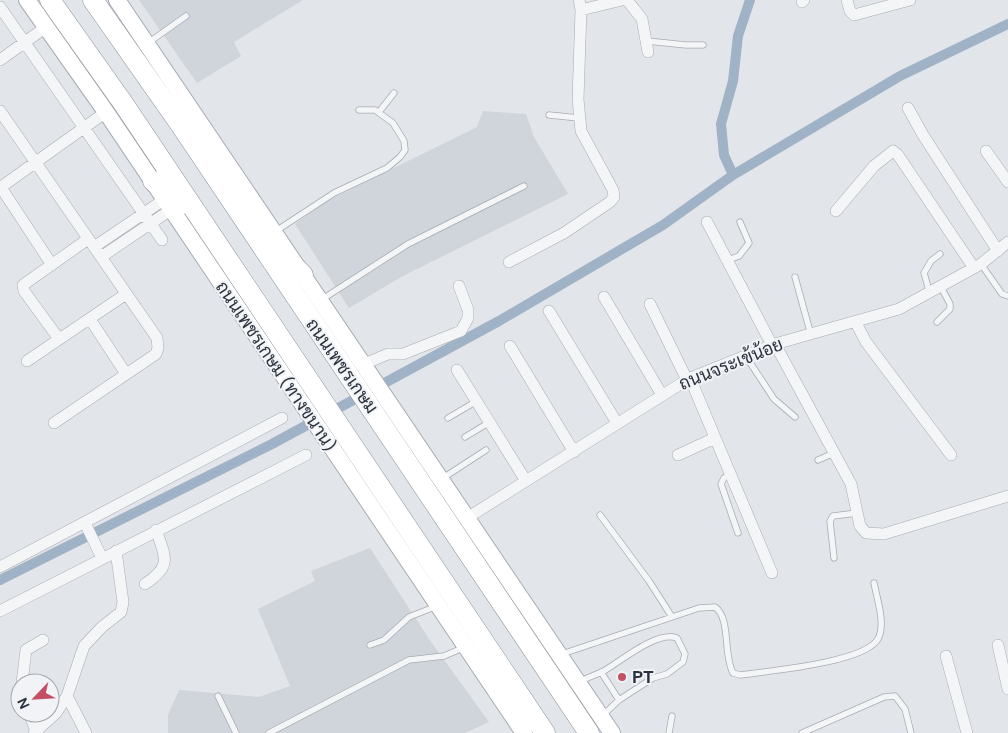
<svg xmlns="http://www.w3.org/2000/svg" width="1008" height="733" font-family="'DM Sans',Sarabun,sans-serif">
	<rect width="100%" height="100%" fill="#e2e5e9"/>
	<path fill="#d0d4db" d="M139 0H303L234 42 241 56 197 83Z
		M483 111 526 114 534 137 568 194 401 277 349 308 295 224 327 201 477 127Z
		M370 548 429 639 489 722 465 733H168V715L179 690 259 697 290 686 258 609 315 581 311 571Z"/>
	<g fill="none" stroke-linecap="round" stroke-linejoin="round">
		<path stroke="#a0b3c6" stroke-width="10" d="M733 175 724 155 721 124 733 81 738 36 750 0
			M0 580 272 444 499 321 663 225 733 175 900 76 1008 24"/>
		<defs>
			<path id="lane" d="M647 41 686 45H703
				M148 43 186 16
				M379 112 394 93
				M549 115 579 118
				M276 231 334 193 387 168 400 157 405 150 404 141 393 123 375 110H359
				M728 260 739 256 749 243 740 222
				M981 264 1002 294 1008 296
				M795 277 811 335
				M930 294 924 273 931 261 940 254
				M321 300 408 244 524 186
				M937 322 950 309V304L941 287
				M745 355 774 399 795 417
				M448 418 477 401
				M465 437 490 422
				M818 460 834 453
				M730 474 724 478 721 484 738 533
				M443 478 486 450
				M600 515 649 581 672 617
				M834 558 830 521 833 516 857 513
				M370 645 384 640 409 617 437 606
				M562 654 699 608 715 607C731 618 723 655 733 673L740 675C767 671 864 663 878 639 886 624 877 599 874 583
				M601 672 619 700
				M580 681C587 678 595 675 602 672 620 662 657 630 677 638L685 654 683 662 667 674 653 678 619 700 602 716
				M218 696 236 733
				M269 733 409 660 444 656 465 647
				M669 733 672 716
				M802 733 884 697 895 696 905 709 911 733"/>
			<path id="street" d="M627 0 642 19 648 52
				M847 0 850 11 854 15 910 0
				M802 2 804 0
				M0 7 162 240
				M581 10 622 0
				M0 60 46 27
				M908 108 923 135 998 251
				M0 111 157 338 158 348 156 354 54 423
				M986 151 1008 182
				M0 186 52 265
				M1 187 106 112
				M836 211 874 166 893 151 898 155 974 268
				M707 222 772 345
				M94 247 165 199
				M101 257 172 209
				M509 262 564 233 610 202 614 197 613 190 581 131 578 99 581 10 579 0
				M604 297 662 395
				M650 304 687 380
				M549 311 617 423
				M90 319 126 374
				M856 323 866 342 951 455
				M59 339 24 291 23 285 88 239
				M775 344 851 484 860 526 866 533 884 534 1008 496
				M510 346 574 452
				M27 361 126 294
				M364 364 388 354H403L461 331 468 318V310L459 286
				M457 370 526 481
				M690 378 772 573
				M678 455 715 438
				M467 518 690 378 775 344 899 309 981 264 1008 242
				M85 523 102 558
				M0 567 282 418
				M145 584C172 566 166 558 156 530
				M0 611 306 455
				M998 645 1008 689
				M946 656 967 733
				M22 683 26 650 43 640
				M67 696 86 733
				M29 713 36 731
				M34 733 56 713 67 696 84 646 102 627 121 612 123 602 116 551"/>
			<path id="secondary" d="M27 0 106 112 524 733
				M117 0 612 733"/>
			<path id="highway" d="M50 0 123 103 545 733
				M93 0 180 124 589 733
				M153 181 182 204
				M265 237 303 275"/>
		</defs>
		<use href="#lane" stroke="#a7acb3" stroke-width="7"/>
		<use href="#street" stroke="#a7acb3" stroke-width="12"/>
		<use href="#secondary" stroke="#a7acb3" stroke-width="18"/>
		<use href="#highway" stroke="#8a929e" stroke-width="21"/>
		<use href="#lane" stroke="#f4f5f7" stroke-width="5.5"/>
		<use href="#street" stroke="#f4f5f7" stroke-width="11"/>
		<use href="#secondary" stroke="#fff" stroke-width="16"/>
		<use href="#highway" stroke="#fff" stroke-width="20"/>
	</g>
	<circle fill="#c35165" stroke="#f1f3f6" stroke-width="2" cx="622" cy="677" r="5"/>
	<g text-anchor="middle" stroke-width="4" stroke-linejoin="round" paint-order="stroke">
		<g font-size="18" fill="#2b333f" stroke="#f1f3f6">
			<text transform="translate(731 364) rotate(-22)" y="6">ถนนจระเข้น้อย</text>
			<text transform="translate(276 366) rotate(56)" y="6">ถนนเพชรเกษม (ทางขนาน)</text>
			<text transform="translate(342 366) rotate(55)" y="6">ถนนเพชรเกษม</text>
		</g>
		<g font-size="18" font-weight="bold" fill="#2b333f" stroke="#f1f3f6" text-anchor="start">
			<text x="632" y="683">PT</text>
		</g>
	</g>
	<g transform="translate(35 698) rotate(245)"><circle r="24" fill="#f1f3f6" stroke="#a2a6ad"/>
	<path d="M0-4L9 19L0 12L-9 19Z" fill="#c35165"/>
	<text y="-8" font-size="14" font-weight="bold" text-anchor="middle" fill="#2b333f">N</text>
	</g>
</svg>
